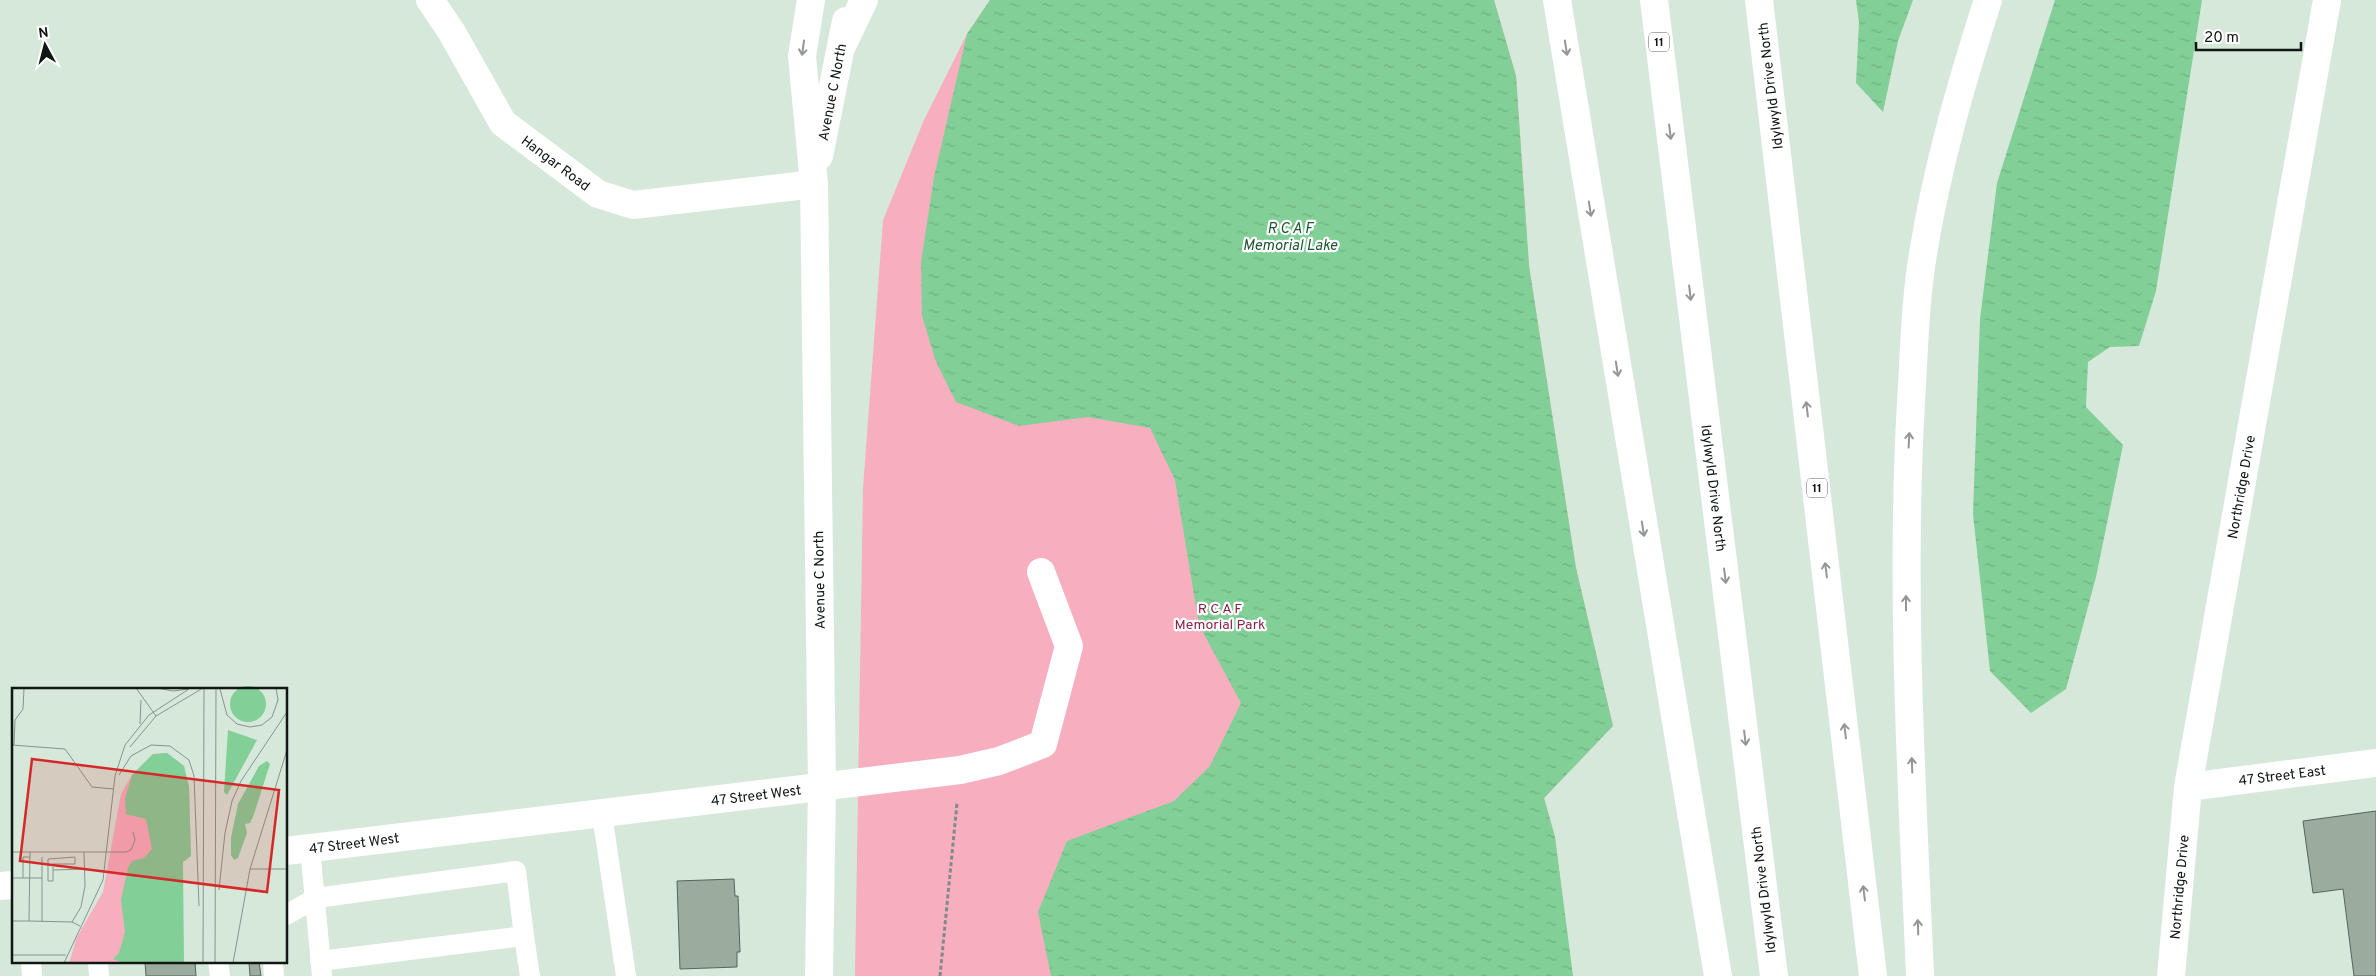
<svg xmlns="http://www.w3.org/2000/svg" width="2376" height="976" font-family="Overpass,sans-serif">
	<defs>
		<pattern id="water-ripples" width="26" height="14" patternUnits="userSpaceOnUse" patternTransform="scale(1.25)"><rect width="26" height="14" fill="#82cf97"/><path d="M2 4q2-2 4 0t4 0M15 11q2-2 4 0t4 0" fill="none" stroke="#6fb181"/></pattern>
	</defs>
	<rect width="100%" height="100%" fill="#d6e8da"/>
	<path fill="#f7afbf" d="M990 0H1494L1516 76 1529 266 1576 568 1613 726 1544 798 1555 837 1572 976H855L863 488 883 220 924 120 967 34Z"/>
	<path fill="url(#water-ripples)" d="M990 0H1494L1516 76 1529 266 1576 568 1613 726 1544 798 1555 837 1573 976H1051L1038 912 1067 841 1174 801 1210 766 1241 703 1199 625 1175 480 1150 428 1088 417 1019 426 956 402 936 362 922 316 921 262 934 177 967 34Z
		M1856 0H1913L1898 41 1883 112 1856 83 1859 22Z
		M2055 0H2202L2156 291 2139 346 2110 347 2088 362 2086 407 2123 445 2096 577 2066 689 2031 713 1990 671 1973 514 1980 319 1997 183Z"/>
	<path fill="#9bac9f" stroke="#566559" d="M2376 811V976H2354L2343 889 2313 893 2303 821Z
		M734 879 735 896H738L740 952H737V967L680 969 677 881Z
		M145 962H195L196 976H146Z
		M249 962H259L261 976H250Z"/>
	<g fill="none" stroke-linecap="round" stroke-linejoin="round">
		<path stroke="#7f8c82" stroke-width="3" stroke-dasharray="4 2.5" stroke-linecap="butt" d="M940 976 957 803"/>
		<path stroke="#fff" stroke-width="20" d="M602 814 626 976
			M310 848 322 976
			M286 915 316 898 516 871 524 936 320 961
			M524 936 530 976
			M31 962 32 976
			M98 962 99 976
			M218 962 220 976
			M273 962 274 976"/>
		<path stroke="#fff" stroke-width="28" d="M430 0 451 31 503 123 598 194 633 205 814 184
			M2188 787 2376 763
			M286 851 960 770 999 761 1043 744 1069 646 1041 572
			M0 886 14 885
			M2171 976 2188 787 2327 0"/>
		<path stroke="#fff" stroke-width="28" d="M811 0 802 56 814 184 822 787 819 976
			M819 156 846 21"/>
		<path stroke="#fff" stroke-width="28" d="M1557 0 1718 976
			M1654 0 1774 976
			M1759 0 1873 976
			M842 46 864 0
			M1920 976C1912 785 1900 593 1911 402 1914 353 1915 302 1923 254 1937 167 1961 84 1988 0"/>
	</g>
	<defs><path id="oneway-shaft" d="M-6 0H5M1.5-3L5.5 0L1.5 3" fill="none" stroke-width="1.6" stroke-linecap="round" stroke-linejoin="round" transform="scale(1.25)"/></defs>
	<g stroke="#939694">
		<use href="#oneway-shaft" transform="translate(803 48) rotate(98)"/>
		<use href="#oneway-shaft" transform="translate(1566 48) rotate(81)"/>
		<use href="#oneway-shaft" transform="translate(1670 132) rotate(83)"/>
		<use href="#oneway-shaft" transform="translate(1590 209) rotate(81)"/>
		<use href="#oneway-shaft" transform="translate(1690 293) rotate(83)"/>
		<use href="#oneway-shaft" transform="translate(1617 369) rotate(81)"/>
		<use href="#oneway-shaft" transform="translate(1807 409) rotate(-97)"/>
		<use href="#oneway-shaft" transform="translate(1909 440) rotate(-87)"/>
		<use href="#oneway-shaft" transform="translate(1643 529) rotate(81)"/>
		<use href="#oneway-shaft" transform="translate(1826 570) rotate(-97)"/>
		<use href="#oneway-shaft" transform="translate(1725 576) rotate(83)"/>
		<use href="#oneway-shaft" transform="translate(1906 603) rotate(-90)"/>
		<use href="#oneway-shaft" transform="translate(1845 731) rotate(-97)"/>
		<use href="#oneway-shaft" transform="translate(1745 738) rotate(83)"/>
		<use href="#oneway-shaft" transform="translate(1912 765) rotate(-92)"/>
		<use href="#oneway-shaft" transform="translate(1864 893) rotate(-97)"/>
		<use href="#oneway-shaft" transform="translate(1918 927) rotate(-92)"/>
	</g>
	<g text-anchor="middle" stroke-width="4.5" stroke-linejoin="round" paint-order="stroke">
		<g fill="#fff" stroke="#585c58" stroke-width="1">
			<rect x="1649" y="32.5" width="20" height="19" rx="4"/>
			<rect x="1807" y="478.5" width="20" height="19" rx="4"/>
		</g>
		<g font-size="12" font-weight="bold" fill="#101611">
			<text x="1659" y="46">11</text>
			<text x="1817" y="492">11</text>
		</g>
		<g font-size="14" fill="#101611" stroke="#fff">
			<text transform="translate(1770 86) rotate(-97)" y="5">Idylwyld Drive North</text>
			<text transform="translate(832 92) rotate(-79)" y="5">Avenue C North</text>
			<text transform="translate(556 163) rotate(37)" y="5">Hangar Road</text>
			<text transform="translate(2241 487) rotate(-80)" y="5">Northridge Drive</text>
			<text transform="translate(1714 488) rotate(83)" y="5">Idylwyld Drive North</text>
			<text transform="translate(819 580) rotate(-91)" y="5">Avenue C North</text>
			<text transform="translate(2282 775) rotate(-7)" y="5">47 Street East</text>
			<text transform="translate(756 795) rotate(-7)" y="5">47 Street West</text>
			<text transform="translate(354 843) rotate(-7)" y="5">47 Street West</text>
			<text transform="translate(2179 887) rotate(-85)" y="5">Northridge Drive</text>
			<text transform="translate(1763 890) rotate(-97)" y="5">Idylwyld Drive North</text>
		</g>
		<g font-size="14" fill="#8b2347" stroke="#fff">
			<text x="1220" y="613">R C A F<tspan x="1220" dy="16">Memorial Park</tspan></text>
		</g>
		<g font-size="15" font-style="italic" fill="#1e5632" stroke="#fff">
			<text x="1290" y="233">R C A F<tspan x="1290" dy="17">Memorial Lake</tspan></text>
		</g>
	</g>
	<g transform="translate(12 688)">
		<rect width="275" height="275" fill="#d6e8da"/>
		<path d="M155 65 172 78 177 99 179 168 171 174V275H57L65 249 91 204 109 106 120 87 141 66Z" fill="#f7afbf"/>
		<path d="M218 16a18 18 0 1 1 36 0a18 18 0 1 1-36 0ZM216 42 245 52 215 107 212 104ZM155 65 172 78 177 99 179 168 171 174 172 275H111L101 271 107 265 113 244 109 212 116 180 120 173 132 170 140 161 134 131 114 126 113 111 120 87 141 66ZM255 73 258 76 241 129 238 135 233 136 235 145 226 170 222 172 219 167V150L226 116 247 78Z" fill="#82cf97"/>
		<path fill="none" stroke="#87948a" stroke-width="1" d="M124 0 144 28M145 0 161 3 177 1M208 1 215 27 225 36 238 39 250 37 260 29 266 12 264 0M128 36 129 12M0 57 53 61 80 99 102 101M2 57 3 32 11 21 12 0M118 59 144 28 191 0M107 87 119 68 139 57 158 58 177 72 182 88 187 218M0 164H114L119 162 123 152 121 144M41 176H63V169L36 171V193H41V182M41 179V182L73 181M238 181H275M0 190H30M11 190V169H18M207 202 213 145 220 113 229 93 275 24M0 233H17L18 164M17 233 60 234M30 234V169M68 238 60 234 69 219 73 198 72 164M0 267H54M52 275 91 192 103 88 113 57 137 27 177 1M191 275 192 0M203 275 204 0M221 275 238 181 275 62"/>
		<path fill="#d62828" fill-opacity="0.15" stroke="#d62828" stroke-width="2.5" d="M20 71 267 102 255 204 8 173Z"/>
		<rect width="275" height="275" fill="none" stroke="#101611" stroke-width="2.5"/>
	</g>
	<g transform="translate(45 45) rotate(353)" stroke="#ffffff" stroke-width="4" paint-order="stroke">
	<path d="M0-4L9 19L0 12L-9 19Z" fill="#101611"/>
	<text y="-8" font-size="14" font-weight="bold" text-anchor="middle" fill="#101611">N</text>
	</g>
	<path d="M2196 42v8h105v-8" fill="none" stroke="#101611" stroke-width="2.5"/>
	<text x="2204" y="42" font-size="15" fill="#101611" stroke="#ffffff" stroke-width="4" paint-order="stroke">20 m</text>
</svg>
